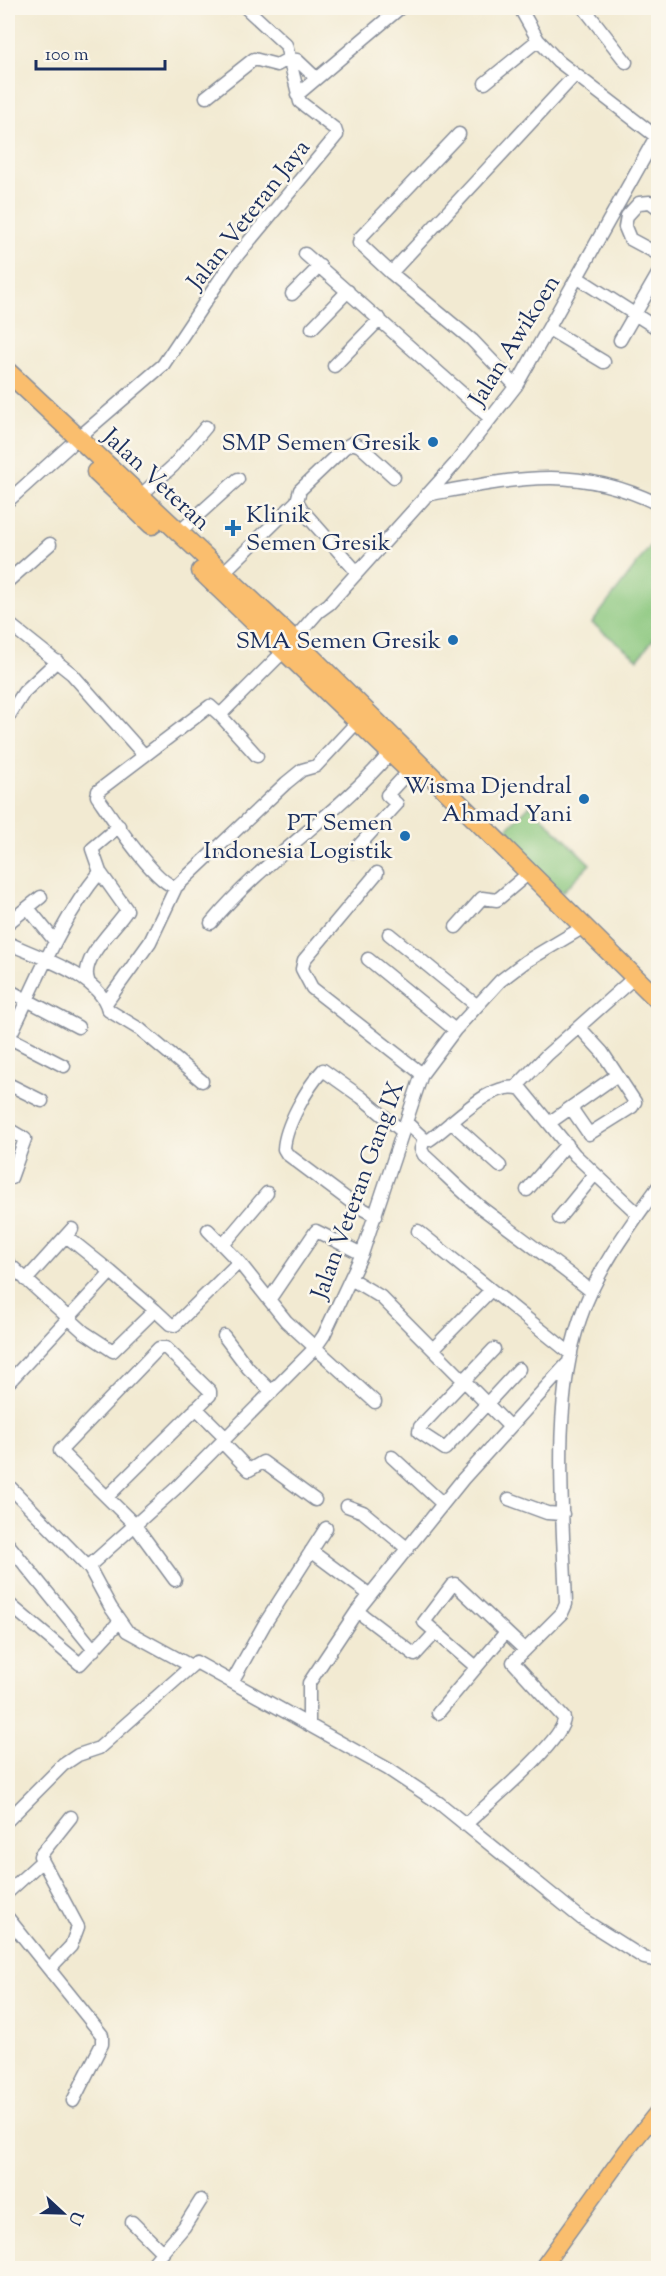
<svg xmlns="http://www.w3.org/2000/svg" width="666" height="2276" font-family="'Sorts Mill Goudy',serif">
	<rect width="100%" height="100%" fill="#fbf7ec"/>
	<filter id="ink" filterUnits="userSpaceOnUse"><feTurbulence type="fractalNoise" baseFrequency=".0167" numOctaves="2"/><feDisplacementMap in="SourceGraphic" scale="12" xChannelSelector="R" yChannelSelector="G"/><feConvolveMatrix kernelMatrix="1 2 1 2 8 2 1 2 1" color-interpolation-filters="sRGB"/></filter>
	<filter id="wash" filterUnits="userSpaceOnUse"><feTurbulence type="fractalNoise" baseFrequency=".008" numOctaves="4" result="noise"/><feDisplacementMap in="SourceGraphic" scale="24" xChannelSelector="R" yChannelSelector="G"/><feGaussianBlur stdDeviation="1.35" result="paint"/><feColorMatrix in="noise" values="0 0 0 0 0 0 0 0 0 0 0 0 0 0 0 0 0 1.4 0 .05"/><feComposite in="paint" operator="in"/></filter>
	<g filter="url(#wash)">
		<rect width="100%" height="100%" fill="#f2ead2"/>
		<path fill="#88c67c" stroke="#527a6d" stroke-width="1.5" d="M658 536V633L638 659 592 623Z
			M530 805 590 864 562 892 502 834Z"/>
	</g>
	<g filter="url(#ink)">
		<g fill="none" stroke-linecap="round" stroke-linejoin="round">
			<defs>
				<path id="minor" d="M520 8 538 40 558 61 658 138
					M584 8 626 62
					M485 83 538 40
					M297 95 400 8
					M206 97 254 59 277 65 288 59 297 60 316 78
					M459 134 360 238 359 243 391 273 472 340 516 386
					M658 208 650 202 639 203 627 216 625 227 630 239 658 254
					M305 254 490 418
					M391 273 575 75
					M578 278 658 329
					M292 294 320 266
					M312 328 348 291
					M549 329 604 362
					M620 340 658 274
					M334 366 380 319
					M78 438 163 365 231 263 337 135 335 129 300 102 286 45 246 8
					M426 495C513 479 574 463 658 504
					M140 496 173 466 206 427
					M8 501 69 446
					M178 533 238 479
					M356 571 303 511 297 501 300 490 344 448 352 443 360 446 394 477
					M222 574 297 501
					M8 581 50 544
					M8 623 72 674 144 755
					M220 715 257 756
					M8 717 24 692 57 661
					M358 721 316 766 302 770 286 783 176 887C155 884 111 816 97 796L98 791 210 706 220 715 285 650 318 612 329 604 455 464 516 386 658 133
					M353 852 397 804 387 795 409 771
					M377 873 304 960 302 969 312 988 422 1074
					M28 908 54 940
					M8 923 41 897
					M211 923C264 859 336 816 390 753
					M456 927 482 898 497 900 523 878
					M389 934 476 1005
					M8 943C37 957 100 975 108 1010L141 1030 202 1081
					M368 959 455 1030
					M88 980C80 958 116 928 127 910L100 872
					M8 990 78 1027
					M106 1003 150 942 176 887
					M8 1037 64 1066
					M8 1040C37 982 58 923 100 872L92 849 119 826
					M8 1084 42 1101
					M516 1087 547 1055 628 983
					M571 1108 589 1134 632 1107 635 1102 602 1052 580 1028
					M406 1122 424 1139 429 1140C451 1126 492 1078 521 1089L575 1155 638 1214
					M451 1122 500 1166
					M549 1123 617 1075
					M8 1129 25 1139 11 1178
					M424 1139 421 1149 424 1155C444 1173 462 1192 483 1209 519 1236 556 1263 591 1291
					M527 1190 567 1144
					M376 1216 355 1205 287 1154 284 1149C285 1126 308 1086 323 1070L361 1097 403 1132
					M559 1218 595 1174
					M208 1230 239 1262
					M418 1231 571 1354
					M66 1236 111 1272
					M223 1245 267 1193
					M8 1263 84 1332 113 1351 155 1310 170 1324 175 1325 239 1262 286 1321 375 1402
					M351 1279 381 1297 509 1426
					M26 1280 72 1229
					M269 1300 316 1231 362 1254
					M224 1336 248 1368 272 1392
					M433 1349 491 1290
					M494 1349 420 1427 419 1432 445 1449 519 1369
					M10 1381 111 1272 155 1310
					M196 1408 226 1438
					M222 1442 249 1470 263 1462 315 1500
					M392 1457 443 1504
					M8 1485 90 1569 111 1608 127 1631 191 1666
					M107 1497 210 1395V1391L166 1348H159L60 1451 134 1524 175 1580
					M509 1499 547 1513 563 1514
					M347 1506 363 1512 408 1549
					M8 1544 94 1650
					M311 1551 370 1595
					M88 1567 175 1489 315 1348 324 1335 362 1254 422 1074 455 1030 500 981 525 962 577 931
					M8 1603 80 1664 120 1621
					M357 1611 415 1655 436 1632
					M475 1666 424 1622 452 1585 455 1584 525 1650
					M232 1682 264 1625 326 1528
					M438 1713 506 1632
					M309 1725V1683L357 1611 463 1479 567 1364
					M8 1820 63 1765 78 1755 99 1748 196 1662 388 1769 439 1803 582 1919 644 1958 658 1961
					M465 1825C484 1807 565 1740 564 1718L513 1662 562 1613 566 1604C563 1515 551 1403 580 1319 596 1271 629 1227 658 1187
					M8 1892 42 1861
					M8 1918 102 2035V2044L73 2101
					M49 1969 71 1946 78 1927 40 1856 71 1817
					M132 2222 163 2253
					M149 2268 184 2227 201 2200"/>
				<path id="major" d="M542 2268 627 2150 658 2111"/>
				<path id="highway" d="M8 372 293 639 658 1000
					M96 472 152 525
					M201 571 417 778"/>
			</defs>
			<use href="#minor" stroke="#868c98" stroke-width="15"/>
			<use href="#major" stroke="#868c98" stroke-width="18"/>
			<use href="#highway" stroke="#868c98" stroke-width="21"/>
			<use href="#minor" stroke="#fff" stroke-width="12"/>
			<use href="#major" stroke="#fabe6e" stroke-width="15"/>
			<use href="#highway" stroke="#fabe6e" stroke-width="18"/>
		</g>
	</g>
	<g fill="#1f6fb2" stroke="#fbf7ec" stroke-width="2">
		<circle cx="433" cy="442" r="6"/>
		<path d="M230 519h6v6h6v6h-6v6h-6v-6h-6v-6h6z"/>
		<circle cx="453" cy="640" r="6"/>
		<circle cx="584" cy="799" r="6"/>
		<circle cx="405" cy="836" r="6"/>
	</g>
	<g text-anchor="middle" stroke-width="5" stroke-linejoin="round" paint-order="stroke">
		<g font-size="24" fill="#1b2f5e" stroke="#fbf7ec">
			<text transform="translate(248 214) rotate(-52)" y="8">Jalan Veteran Jaya</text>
			<text transform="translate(514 340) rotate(-58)" y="8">Jalan Awikoen</text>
			<text transform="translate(157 479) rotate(43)" y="8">Jalan Veteran</text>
			<text transform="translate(357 1190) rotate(-70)" y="8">Jalan Veteran Gang IX</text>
		</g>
		<g font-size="24" fill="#1b2f5e" stroke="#fbf7ec" text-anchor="end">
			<text x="421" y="450">SMP Semen Gresik</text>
			<text x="246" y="522" text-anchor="start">Klinik<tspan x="246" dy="28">Semen Gresik</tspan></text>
			<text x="441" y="648">SMA Semen Gresik</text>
			<text x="572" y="793">Wisma Djendral<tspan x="572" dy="28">Ahmad Yani</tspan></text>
			<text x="393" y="830">PT Semen<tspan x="393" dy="28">Indonesia Logistik</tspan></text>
		</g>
	</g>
	<rect width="666" height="2276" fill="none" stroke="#fbf7ec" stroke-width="30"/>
	<g transform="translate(63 2213) rotate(112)" stroke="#fbf7ec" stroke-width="4.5" paint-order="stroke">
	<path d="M0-4.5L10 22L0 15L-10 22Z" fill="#1b2f5e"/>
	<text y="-9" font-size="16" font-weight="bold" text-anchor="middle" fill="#1b2f5e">U</text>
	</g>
	<path d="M36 60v9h129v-9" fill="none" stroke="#1b2f5e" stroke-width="3"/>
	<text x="45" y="60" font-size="18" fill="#1b2f5e" stroke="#fbf7ec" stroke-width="4.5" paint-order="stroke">100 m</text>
</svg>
